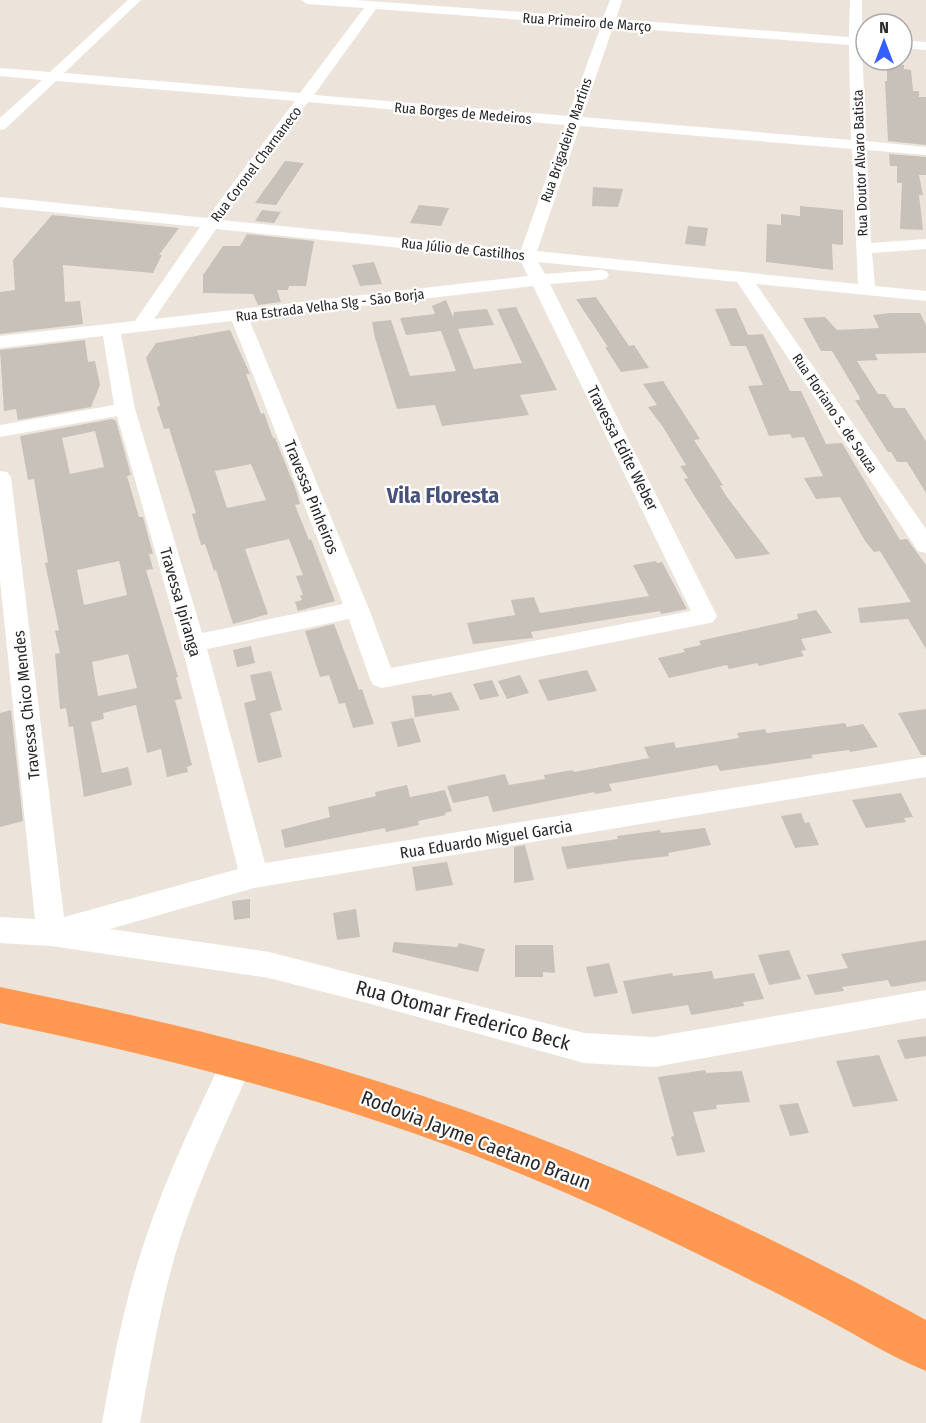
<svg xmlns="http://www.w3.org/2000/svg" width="926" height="1423" font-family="'Fira Sans Condensed',sans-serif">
	<rect width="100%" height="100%" fill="#ece4da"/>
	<path fill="#c7c1ba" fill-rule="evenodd" d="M887 63 904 65V69L911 70 913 91H919V97H926V145L888 141 885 81H887Z
		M889 154 926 157V175H919L923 195H919L923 230 900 229 902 183H897V166H890Z
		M285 161 304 163 276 205 255 203Z
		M593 187 623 189 618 207 592 206Z
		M419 205 449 208 441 226 410 223Z
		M800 206 843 210V245L832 244 833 270 766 262 767 224 781 225V214L800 216Z
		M262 210 281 212 274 223 255 221Z
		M52 215 179 228 159 255H162L153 273 63 265 65 302 80 301 83 324 0 334V292L15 290 13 260Z
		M688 226 708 228 705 246 685 244Z
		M247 234 314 241 306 286H289L288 290H277L281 302 258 305 253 294 203 293V275L223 246H240Z
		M374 262 382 284 360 286 352 265Z
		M596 297 629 346 634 345 649 368 621 372 605 347H608L576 299Z
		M446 300 453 317 454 312 487 309 494 325 458 329 474 369 522 363 497 309 516 307 557 390 520 395 529 415 442 426 435 405 397 409 375 338 372 322 391 320 410 376 456 371 441 331 406 335 400 318 435 314 432 306Z
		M736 308 748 335 763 334 790 391H801L826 444 842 443 900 540 907 539 926 565V649L908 619 860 623 858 608 911 602 880 551 874 552 865 541 840 497 816 499 804 478 823 476 804 437 792 438 790 434 769 436 748 386 763 385 746 346H731L715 309Z
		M891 313H920L926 325V353L875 354 878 360 857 361 878 394H885L894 408H905L926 441V493L907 462H897L891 452H888L855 400H860L859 396 832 351H821L803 318 825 317 837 330 879 328 873 315Z
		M230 330 250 374H246L261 414 264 413 273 438H275L296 490 300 504 295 505 309 540 311 539 335 601 298 611 295 602 302 600 300 595H303L296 576 303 575 289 539 245 549 268 614 233 624 216 570 214 571 205 544 201 545 192 514 196 513 169 428 164 429 157 408 160 405 146 358 156 343ZM251 464 266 500 227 508 215 471Z
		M85 340 88 362 95 361 100 385 91 407 18 420 16 409 4 411 0 350Z
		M663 381 700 439 694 440 723 485 720 486 727 497 770 554 736 559 697 500 684 479 688 478 680 466 686 465 663 427 648 407 657 405 643 384Z
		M112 419 116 421 131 475 127 476 139 517H143L153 554H149L153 569 146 570 178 677 176 678 182 699 175 700 192 765 187 767 188 772 167 777 161 749 147 753 136 705 103 713 104 719 91 722 102 773 128 767 132 785 84 797 73 726 69 727 66 708 60 709 55 654 60 653 55 631 59 630 45 563 48 562 34 479 28 480 20 436ZM95 431 104 467 70 474 62 438ZM119 561 127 595 84 605 77 570ZM128 654 137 688 98 696 92 662Z
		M656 561 657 563 662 562 687 609 661 614 660 611 531 632 533 638 473 644 467 623 515 615 511 600 534 597 540 613 649 596 633 565Z
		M816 610 832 633 801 639 806 650 801 651 804 656 759 666 757 663 729 669 727 665 669 678 658 658 685 652 683 649 701 645 699 641 798 619 797 614Z
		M334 624 359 690 362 689 374 724 353 728 345 703 339 704 329 675 320 677 305 631Z
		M251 646 255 663 237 667 233 650Z
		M587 670 597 691 548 701 538 680Z
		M271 671 282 710 270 713 282 757 258 763 244 703 256 700 250 675Z
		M520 675 529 693 507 699 498 681Z
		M492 680 499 696 480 700 473 684Z
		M451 692 460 710 415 717 412 696 432 694V696Z
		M926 709V755H921L898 713Z
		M11 710 23 821 0 827V713Z
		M413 718 421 742 398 747 391 722Z
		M845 723 847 727 863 724 878 747 850 752 849 750 811 755 813 758 720 771 717 765 609 784 612 791 595 794 594 792 493 812 488 796 453 803 447 786 505 774 509 785 545 779 544 775 573 770 574 772 649 758 644 747 674 742 676 748 739 738 737 733 765 729 767 733Z
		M407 785 410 797 445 790 452 811 445 813 446 815 418 821 419 825 386 832 385 828 285 848 281 830 330 817 328 807 376 796 375 792Z
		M901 793 913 817 904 818 906 822 866 828 852 800Z
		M801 813 805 823 809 822 819 845 795 848 781 816Z
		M705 828 711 845 668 853 669 856 626 861 567 869 561 847 618 839 617 836 647 832 660 830 661 833Z
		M525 845 534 880 514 883V847Z
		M447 862 453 885 416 891 412 867Z
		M250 899V918L234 920 232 901Z
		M356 909 360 937 337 940 333 913Z
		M926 940V981L891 987 888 980 842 987 844 991 815 995 807 975 848 968 841 954Z
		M394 942 457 947 459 943 485 949 478 972 392 952Z
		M515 945H553L555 973 543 972V977H515Z
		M789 950 801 979 769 985 758 955Z
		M609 963 618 993 594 997 586 967Z
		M712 971 714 979 754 973 764 999 743 1002 744 1006 691 1015 688 1005 632 1014 623 981 672 973 673 976Z
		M926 1036V1056L905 1059 897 1040Z
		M879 1055 898 1101 853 1107 836 1061Z
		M705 1070 706 1073 742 1071 750 1102 716 1105 717 1109 693 1112 705 1152 677 1156 671 1137 674 1136 658 1077Z
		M798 1103 809 1133 790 1136 779 1105Z"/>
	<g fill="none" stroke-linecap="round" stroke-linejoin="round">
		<path fill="#fff" fill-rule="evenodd" d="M128 0H141L64 73 300 93 364 8 307 4 301 0H356L603 18 610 0H622L616 19 849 37 850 0H862V38H866V46H862L866 141 926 147V155L867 150 871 243 926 239V249L872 253 875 286 926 291V301L756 284 926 529V553L918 551 737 282 538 262 545 274 600 270 606 271 609 275 606 279 600 280 550 284 717 616 713 622 705 624 382 688 373 685 370 679 349 619 207 649 265 863 926 757V777L254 888 110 929 269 952 584 1033 654 1037 926 990V1018L654 1067 584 1063 371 1004 269 978 51 946 0 943V917L35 919 0 580V471L7 472 11 477 64 917 238 869 181 643 117 416 0 437V425L114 405 103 336 0 348V336L135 321 200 227 0 207V197L207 218 295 101 56 81 5 129 0 130V118L42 80 0 76V68L50 72ZM376 9 601 26 568 116 314 95ZM613 27 849 45 851 140 582 117ZM308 102 565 125 521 250 222 220ZM580 126 852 149 858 284 537 251ZM216 229 520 260 528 276 154 319ZM533 286 691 611 391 668 369 609 249 319ZM232 321 343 604 202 633 135 409 121 334Z
			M902 40 926 42V50L902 48Z
			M238 1045 249 1050 254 1060C228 1119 200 1177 180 1239 161 1299 151 1361 140 1423H102C113 1361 125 1299 145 1240 167 1174 197 1112 227 1050Z"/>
		<path fill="#ff9952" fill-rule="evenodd" d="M0 987C143 1016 285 1049 423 1096 596 1154 766 1232 926 1320V1371C886 1355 849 1330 811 1311 728 1268 645 1227 559 1190 380 1112 191 1063 0 1023Z"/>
	</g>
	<g text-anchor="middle" stroke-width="4.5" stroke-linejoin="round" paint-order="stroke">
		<g font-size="14" fill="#292929" stroke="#fff">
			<text transform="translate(587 22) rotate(4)" y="5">Rua Primeiro de Março</text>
			<text transform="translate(463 113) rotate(5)" y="5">Rua Borges de Medeiros</text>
			<text transform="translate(566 140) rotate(-71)" y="5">Rua Brigadeiro Martins</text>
			<text transform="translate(860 163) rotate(-92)" y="5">Rua Doutor Alvaro Batista</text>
			<text transform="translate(256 164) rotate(-53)" y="5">Rua Coronel Charnaneco</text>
			<text transform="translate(463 249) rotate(6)" y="5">Rua Júlio de Castilhos</text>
			<text transform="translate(330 305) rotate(-7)" y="5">Rua Estrada Velha Slg - São Borja</text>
			<text transform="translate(835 413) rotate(56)" y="5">Rua Floriano S. de Souza</text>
		</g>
		<g font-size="16" fill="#292929" stroke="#fff">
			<text transform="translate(623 448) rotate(63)" y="6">Travessa Edite Weber</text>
			<text transform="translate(312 497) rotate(68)" y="6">Travessa Pinheiros</text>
			<text transform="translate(181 602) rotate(74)" y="6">Travessa Ipiranga</text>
			<text transform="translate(26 705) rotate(-96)" y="6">Travessa Chico Mendes</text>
			<text transform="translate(486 839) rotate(-9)" y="6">Rua Eduardo Miguel Garcia</text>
		</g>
		<g font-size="20" fill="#292929" stroke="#fff">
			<text transform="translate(463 1015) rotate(15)" y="7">Rua Otomar Frederico Beck</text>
			<text transform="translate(476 1140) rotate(21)" y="7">Rodovia Jayme Caetano Braun</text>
		</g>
		<g font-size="22" font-weight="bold" fill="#47527c" stroke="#fff">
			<text x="443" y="503">Vila Floresta</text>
		</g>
	</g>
	<g transform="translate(884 42)"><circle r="28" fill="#ffffff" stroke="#a9a9a9" stroke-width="1.5"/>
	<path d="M0-4.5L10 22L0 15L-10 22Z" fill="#345eff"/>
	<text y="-9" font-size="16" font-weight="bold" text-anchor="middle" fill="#292929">N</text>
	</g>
</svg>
